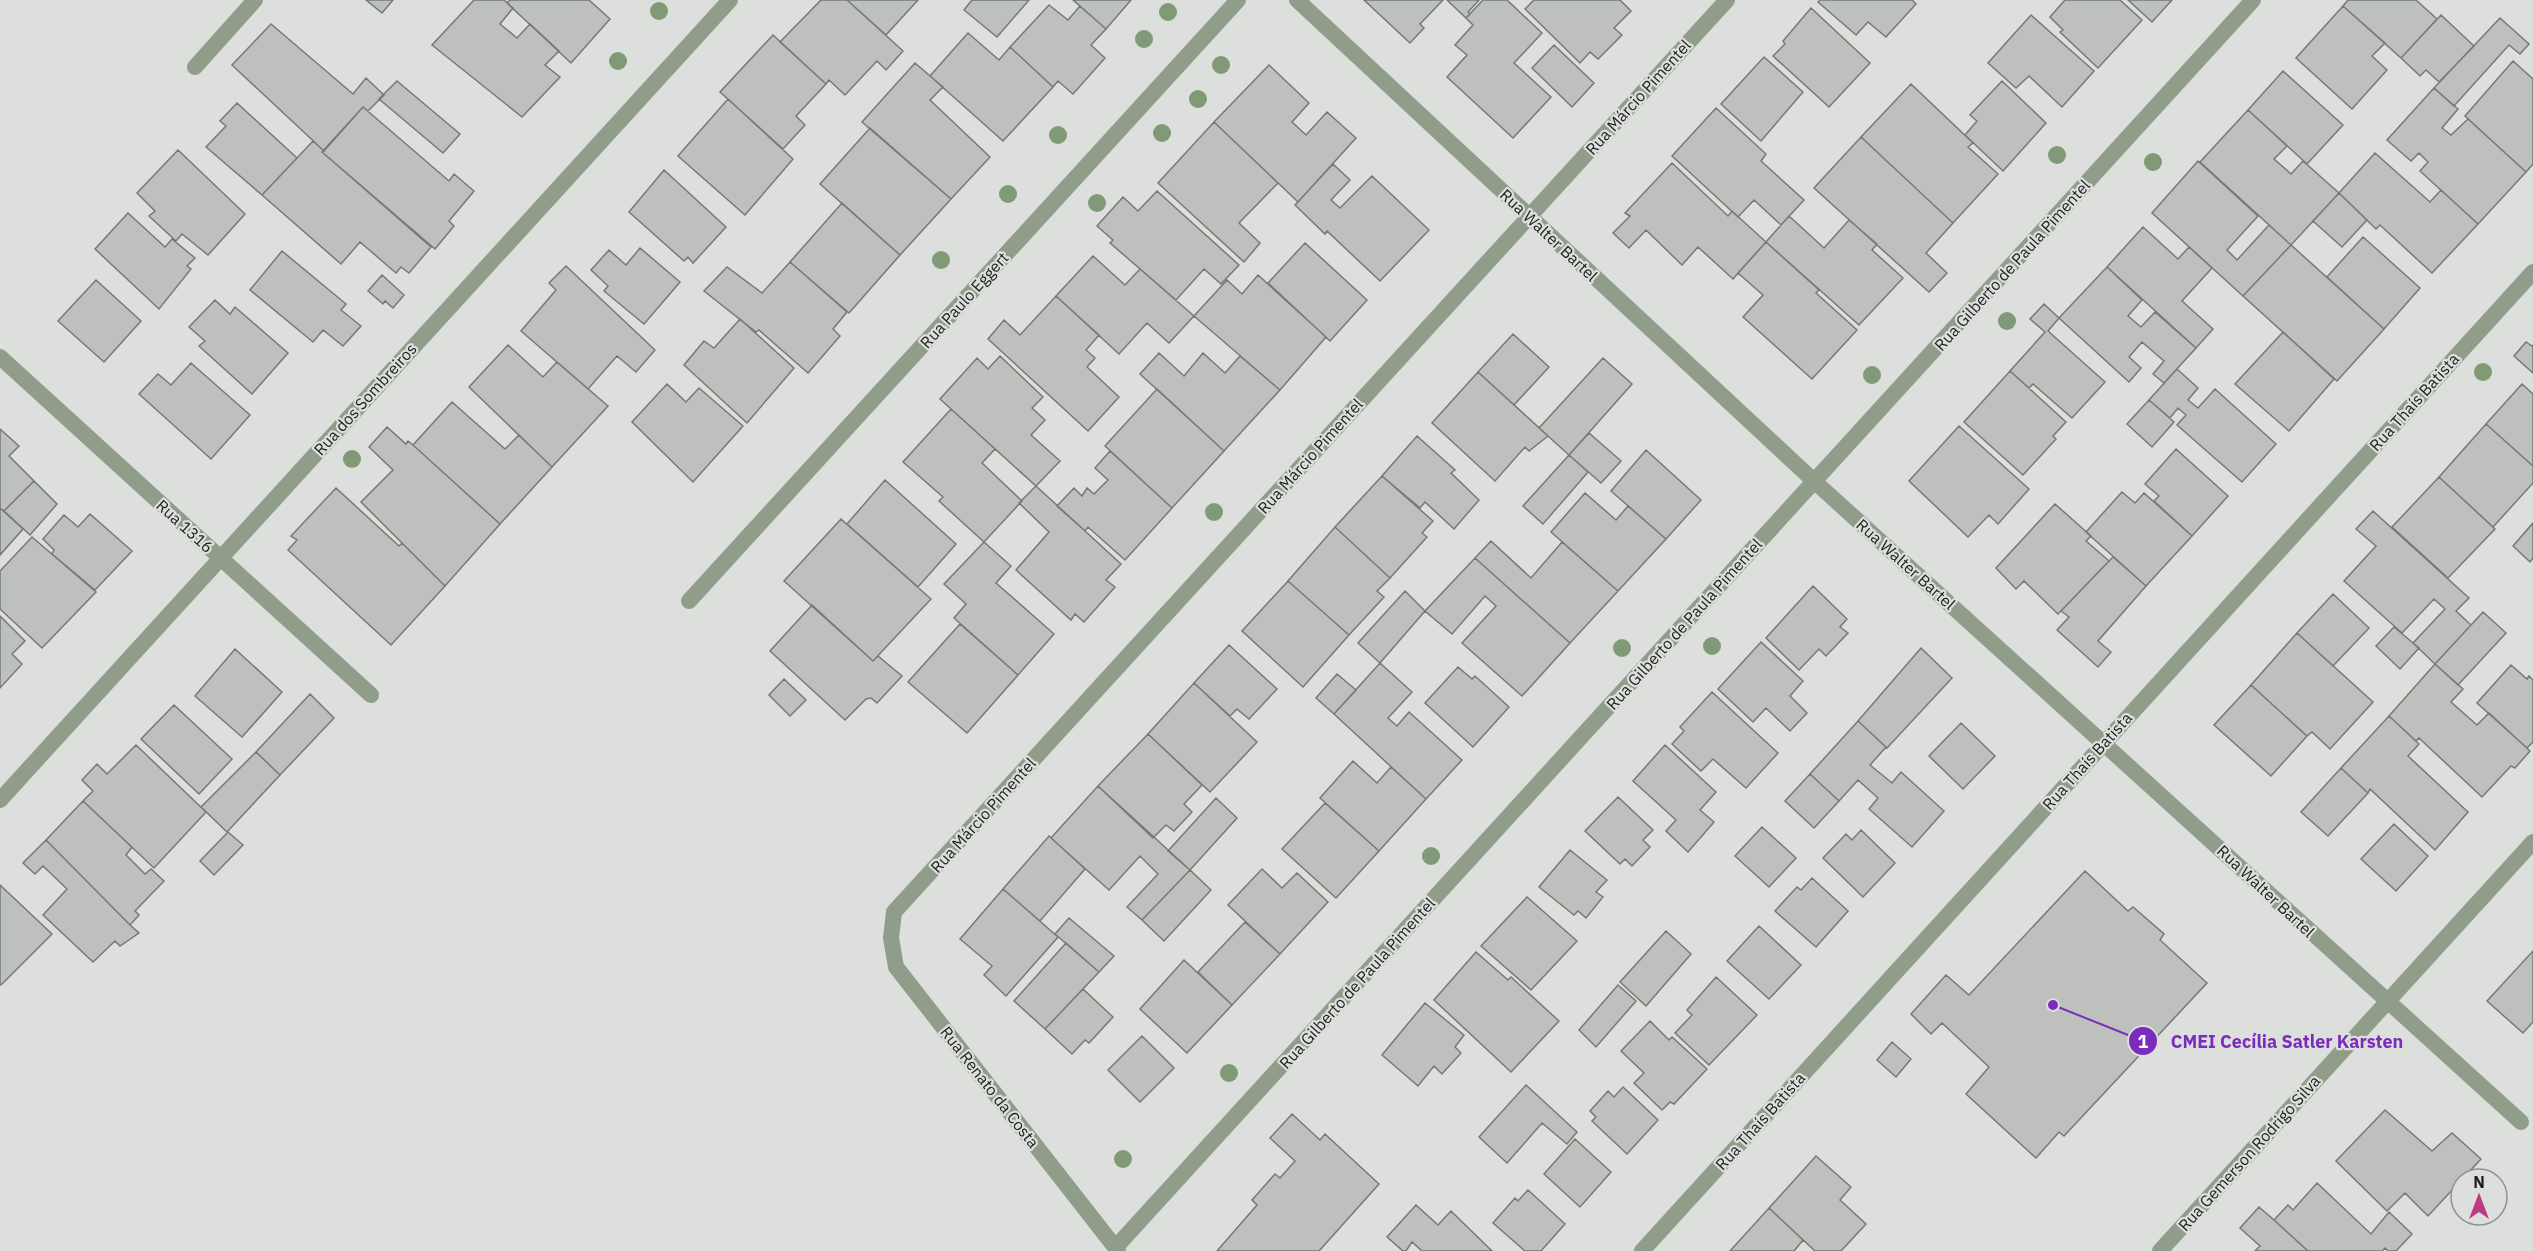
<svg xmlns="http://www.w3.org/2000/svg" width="2533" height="1251" font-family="'IBM Plex Sans',sans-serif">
	<rect width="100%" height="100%" fill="#dcdfdb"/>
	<path fill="#bdc0bc" stroke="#767975" stroke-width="1.5" d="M366 0H393L382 13Z
		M474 0H504L513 8 500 24 517 38 530 24 559 51 545 65 560 77 522 117 432 45Z
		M510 0H589L610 19 571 63 507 3Z
		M821 0H847L903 51 886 70 877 61 845 95 829 80 826 84 780 42Z
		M847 0H918L886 35Z
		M972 0H1029L997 37 964 10Z
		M1073 0H1131L1106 29Z
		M1364 0H1443L1420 24 1424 28 1410 43Z
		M1447 0H1479L1468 12 1470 14 1466 18Z
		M1483 0H1507L1542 33 1514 63 1551 97 1513 138 1447 77 1467 55 1455 45 1473 25 1466 18Z
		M1534 0H1620L1631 11 1614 28 1622 35 1598 59 1590 52 1580 63 1525 9Z
		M1820 0H1912L1916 4 1886 37 1868 22 1856 35 1818 2Z
		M2065 0H2120L2142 20 2098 68 2060 32 2063 30 2050 17Z
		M2128 0H2172L2152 22Z
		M2348 0H2416L2437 19 2401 58 2343 6Z
		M1049 5 1068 20 1080 6 1106 29 1091 45 1105 58 1073 94 1058 81 1053 87 1010 47Z
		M2343 6 2385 43 2372 56 2387 70 2352 109 2296 58Z
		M1811 8 1870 63 1829 107 1773 56 1785 44 1783 41Z
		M2031 15 2094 71 2062 107 2029 76 2016 88 1988 63Z
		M2441 15 2474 46 2439 82 2426 70 2420 76 2401 58Z
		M2500 18 2529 44 2520 54 2509 45 2454 106 2434 88Z
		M271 24 353 94 366 78 384 95 368 111 363 107 324 151 232 65Z
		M968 33 999 60 1010 47 1053 87 1003 141 930 76Z
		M773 35 826 84 796 116 805 125 783 149 720 92Z
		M1554 45 1594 83 1572 107 1532 68Z
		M1764 57 1803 92 1761 141 1721 104Z
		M2513 61 2533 79V164L2526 172 2465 116Z
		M915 63 943 87 930 100 990 157 951 199 862 122Z
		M1269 65 1309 103 1292 122 1306 135 1327 112 1356 138 1298 202 1214 122Z
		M2283 71 2343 125 2307 164 2248 110Z
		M397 81 460 134 443 153 379 99Z
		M2002 81 2046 123 2003 171 1965 135 1977 121 1970 115Z
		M1911 84 1973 143 1968 147 1998 174 1953 223 1861 137Z
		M2434 88 2458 109 2442 128 2451 135 2468 119 2526 172 2478 224 2420 171 2428 162 2419 153 2411 161 2387 140Z
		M728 99 793 159 745 215 678 156Z
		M237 103 297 158 262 195 206 147 226 126 220 121Z
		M363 107 449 181 454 174 474 191 449 221 454 226 435 249 322 152Z
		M1716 108 1766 154 1761 161 1804 200 1781 225 1754 200 1738 217 1672 156Z
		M2248 110 2287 146 2274 159 2291 174 2303 161 2339 193 2291 245 2200 162Z
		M1214 122 1278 183 1239 223 1260 243 1244 262 1158 183Z
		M870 128 951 199 900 255 820 184Z
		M1861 137 1953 223 1926 253 1947 273 1929 292 1814 188Z
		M313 141 324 151 322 152 431 247 409 273 401 267 396 273 360 242 341 264 262 195Z
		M178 150 245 214 208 255 182 234 176 241 149 216 155 211 137 193Z
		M2375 153 2430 202 2441 190 2478 224 2432 273 2380 225 2376 229 2339 193Z
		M2198 161 2258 216 2227 250 2237 260 2269 225 2291 245 2243 296 2152 213Z
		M1672 163 1728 216 1732 211 1766 242 1733 279 1698 247 1682 265 1646 230 1629 248 1613 233 1630 216 1625 213Z
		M1333 164 1350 180 1331 200 1340 208 1372 176 1429 230 1380 281 1327 231 1325 234 1295 205Z
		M664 170 726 227 693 263 688 257 684 261 629 212Z
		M1157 191 1239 265 1221 284 1204 269 1176 300 1110 243 1113 240 1097 226 1123 197 1138 211Z
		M2339 193 2367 220 2342 247 2313 221Z
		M842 203 900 255 849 313 790 262Z
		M128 213 165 247 172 239 195 258 187 266 191 269 159 309 95 249Z
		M1789 216 1824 248 1849 220 1877 244 1872 250 1903 278 1859 325 1766 242Z
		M2143 227 2178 259 2189 247 2212 268 2182 301 2213 329 2196 348 2107 267Z
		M2363 237 2420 288 2384 329 2327 277Z
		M1766 242 1819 290 1816 293 1857 330 1812 379 1743 317 1763 295 1738 273Z
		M1305 243 1367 300 1330 341 1268 283Z
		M2291 245 2384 329 2337 381 2243 296Z
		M640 248 680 282 644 324 604 291 608 286 591 270 609 250 626 265Z
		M282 251 346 304 341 310 361 326 343 346 323 330 313 342 250 290Z
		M1093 256 1125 285 1140 269 1194 316 1169 343 1147 323 1119 354 1056 296Z
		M790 262 847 312 833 329 840 336 808 373 759 330 756 332 704 291 727 267 762 293Z
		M566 266 655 350 636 372 617 356 588 389 521 331 556 290 549 283Z
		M2107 267 2142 300 2128 316 2141 327 2155 312 2196 348 2164 383 2153 374 2164 361 2142 342 2129 357 2141 368 2129 382 2059 318Z
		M382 275 404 295 393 308 385 301 383 304 368 291Z
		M1258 275 1326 337 1280 390 1194 316 1227 280 1242 294Z
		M96 280 141 321 104 362 58 321Z
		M1056 296 1099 335 1086 350 1095 358 1087 367 1119 397 1088 431 988 339 1004 320 1020 335Z
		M215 300 230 314 235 307 288 353 252 394 199 346 205 341 189 327Z
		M2044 304 2059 318 2048 331 2105 382 2072 418 2033 384 2029 388 2010 371 2045 332 2030 319Z
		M740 319 794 368 747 423 684 365 704 341 714 348Z
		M2283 332 2334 379 2289 431 2235 384Z
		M1513 334 1549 367 1514 405 1478 372Z
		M2526 342 2532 346 2533 345V373L2514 356Z
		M508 345 543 377 557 362 608 406 552 467 469 387Z
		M1159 353 1184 376 1203 353 1225 373 1240 356 1280 390 1224 451 1140 374Z
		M1000 356 1043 397 1032 408 1045 420 1031 435 1060 461 1036 486 940 399 977 358 988 369Z
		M1603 358 1632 384 1569 455 1539 428Z
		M191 363 250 415 211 459 139 394 158 374 171 385Z
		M2177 369 2198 388 2188 400 2198 408 2215 389 2276 444 2242 482 2177 425 2186 415 2178 408 2170 418 2149 400Z
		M2010 371 2066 422 2053 436 2056 439 2023 475 1964 422Z
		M1478 372 1548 436 1529 451 1525 447 1495 481 1432 423Z
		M667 384 686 402 699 388 743 426 693 482 632 422Z
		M2522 384 2533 394V466L2486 424Z
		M1157 389 1224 451 1172 508 1105 446Z
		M2149 400 2174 422 2152 447 2127 424Z
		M452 402 505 449 519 435 552 467 500 524 413 445Z
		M951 409 995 449 982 463 1022 501 984 542 939 501 943 497 903 462Z
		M2486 424 2533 466V483L2493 527 2439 477Z
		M1959 426 2029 489 1998 524 1989 515 1968 537 1909 481Z
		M387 427 406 444 408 441 413 445 500 524 445 586 361 502 393 470 369 447Z
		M0 429 19 446 9 456 34 481 4 511 0 508Z
		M1589 433 1621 461 1601 483 1569 455Z
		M1417 436 1455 470 1451 473 1479 500 1454 529 1425 502 1420 508 1382 476Z
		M2176 449 2228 496 2192 536 2154 501 2159 496 2145 484Z
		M1646 450 1701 500 1666 539 1611 491Z
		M1110 451 1172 508 1125 560 1088 527 1085 531 1057 506 1074 488 1082 496 1087 488 1094 494 1108 480 1095 468Z
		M1569 455 1588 472 1543 524 1523 506Z
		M1382 476 1433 521 1422 533 1427 537 1390 578 1335 527Z
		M2439 477 2495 529 2448 578 2392 527Z
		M885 480 956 544 918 587 847 524Z
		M34 481 57 504 30 535 4 511Z
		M1036 486 1121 564 1106 580 1115 587 1084 622 1075 614 1071 620 1016 570 1049 532 1019 503Z
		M336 488 399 546 402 543 445 586 391 645 288 550 297 540 291 536Z
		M2122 492 2135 503 2144 493 2192 536 2146 586 2086 532Z
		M1585 493 1616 520 1628 506 1666 539 1618 591 1551 532Z
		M2055 504 2091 536 2086 541 2109 561 2058 614 2024 581 2016 589 1996 568Z
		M0 508 23 529 0 555Z
		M2373 511 2469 598 2456 611 2471 625 2435 664 2413 643 2445 609 2434 599 2402 633 2344 581 2376 546 2356 529Z
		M90 514 132 551 95 590 52 554 54 550 43 539 64 515 78 527Z
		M841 519 931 599 873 661 784 581Z
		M2533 523V558L2530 562 2513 546Z
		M1335 527 1390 578 1377 591 1384 597 1349 635 1288 581Z
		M32 537 96 592 42 648 0 609V571Z
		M1491 541 1531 578 1562 542 1618 591 1570 643 1475 558Z
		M984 542 1011 566 996 583 1054 634 1018 675 954 618 966 604 944 584Z
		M2113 557 2146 586 2098 641 2111 652 2098 667 2057 630 2069 617 2061 611Z
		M1475 558 1570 643 1522 696 1462 643 1496 606 1485 596 1452 634 1425 611Z
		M1288 581 1349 635 1303 687 1242 631Z
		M1813 586 1847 619 1840 627 1848 633 1826 656 1819 649 1799 670 1766 638Z
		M1405 591 1425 611 1380 663 1358 643Z
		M2333 594 2369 628 2333 666 2297 633Z
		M812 605 873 661 878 656 902 676 877 703 871 698 866 699 845 720 770 651Z
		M2483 612 2506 633 2458 685 2435 664Z
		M0 616 25 641 12 654 22 664 0 688Z
		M960 624 1018 675 967 733 908 682Z
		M2394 627 2419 648 2400 669 2376 646Z
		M2297 633 2373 702 2330 749 2312 732 2307 736 2251 685Z
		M1761 642 1803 681 1790 696 1807 713 1790 731 1766 708 1753 722 1718 689Z
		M1229 645 1277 689 1249 719 1237 709 1230 716 1194 683Z
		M1921 648 1952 678 1887 748 1858 721Z
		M235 649 282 692 242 737 195 696Z
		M1380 663 1412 692 1388 718 1397 726 1409 712 1462 760 1426 799 1334 714Z
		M2435 664 2463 689 2451 702 2477 725 2489 713 2530 751 2515 768 2511 766 2482 797 2419 738 2416 741 2389 716Z
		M2511 665 2527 679 2529 676 2533 680V742L2527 748 2477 703Z
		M1458 667 1472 679 1475 676 1509 707 1473 747 1425 703Z
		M1337 674 1356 690 1334 714 1316 698Z
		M784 679 806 700 790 716 769 695Z
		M1194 683 1257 742 1210 792 1148 734Z
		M2251 685 2307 736 2271 776 2214 725Z
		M1712 692 1778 753 1746 788 1713 759 1701 771 1672 744 1684 731 1680 727Z
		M310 694 334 718 280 775 256 752Z
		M174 705 232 759 199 794 141 739Z
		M2389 716 2419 744 2408 756 2468 812 2435 850 2370 789 2368 793 2341 768Z
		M1858 721 1886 747 1870 765 1892 783 1901 772 1944 811 1912 847 1869 809 1878 798 1858 780 1839 801 1810 774Z
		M1961 723 1995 756 1963 789 1929 756Z
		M1148 734 1202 785 1184 804 1192 812 1174 831 1166 825 1153 838 1098 786Z
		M136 745 206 812 154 868 83 801 93 791 82 780 97 764 107 774Z
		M1665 745 1716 792 1700 810 1714 822 1688 852 1666 831 1676 820 1633 781Z
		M256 752 280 775 227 832 201 807Z
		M1353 761 1377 783 1391 767 1426 799 1379 851 1320 798Z
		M2341 768 2368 793 2328 836 2301 812Z
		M1810 774 1839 801 1814 828 1785 801Z
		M1098 786 1190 870 1142 920 1127 907 1158 874 1140 856 1109 890 1051 838Z
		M1618 797 1653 830 1643 840 1650 847 1632 866 1625 859 1620 864 1585 831Z
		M1216 798 1237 818 1190 870 1168 851Z
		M83 801 132 847 126 855 145 874 151 869 164 881 135 911 139 915 130 925 46 840Z
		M1325 803 1379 851 1336 898 1282 849Z
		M2394 824 2428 856 2396 891 2361 859Z
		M1762 827 1796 858 1769 887 1735 856Z
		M1861 830 1895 863 1863 897 1823 858 1846 834 1852 840Z
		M228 832 243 845 214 875 200 861Z
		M1049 836 1085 869 1040 921 1003 889Z
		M46 840 130 925 139 933 120 946 115 941 93 962 43 915 67 889 43 866 35 874 23 863Z
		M1570 850 1607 880 1596 892 1603 897 1586 918 1578 911 1574 915 1539 887Z
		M1262 869 1282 888 1297 873 1328 902 1280 954 1228 905Z
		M1190 870 1211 890 1164 941 1142 920Z
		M2085 871 2128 911 2133 907 2164 934 2160 940 2207 983 2064 1136 2059 1132 2036 1158 1966 1094 1989 1067 1942 1023 1931 1034 1911 1014 1946 975 1969 995Z
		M1812 878 1848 911 1816 947 1775 911 1797 887 1801 890Z
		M0 885 52 934 1 985 0 984Z
		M1003 889 1058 937 1006 996 984 975 992 966 960 939Z
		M1527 897 1577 941 1531 990 1481 946Z
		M1069 918 1114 956 1099 972 1055 934Z
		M1245 922 1280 954 1232 1005 1198 972Z
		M1759 926 1801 965 1769 999 1727 961Z
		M1666 931 1691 954 1646 1006 1620 982Z
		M1066 943 1099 972 1045 1029 1014 1001Z
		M2533 951V1022L2523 1033 2487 1001Z
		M1476 952 1508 980 1511 977 1559 1021 1511 1072 1434 1000Z
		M1184 960 1232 1005 1187 1053 1140 1009Z
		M1716 977 1757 1015 1709 1065 1675 1033 1692 1015 1687 1010Z
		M1618 985 1636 1001 1596 1047 1579 1030Z
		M1083 989 1113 1017 1089 1043 1085 1040 1072 1054 1045 1029Z
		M1425 1003 1464 1035 1455 1047 1461 1053 1442 1074 1434 1066 1418 1086 1382 1055Z
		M1650 1021 1669 1040 1672 1037 1707 1069 1674 1104 1670 1102 1662 1110 1634 1083 1644 1073 1621 1051Z
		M1142 1036 1174 1068 1140 1102 1108 1070Z
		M1892 1042 1911 1059 1896 1077 1877 1060Z
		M1526 1085 1577 1132 1567 1144 1542 1123 1507 1163 1479 1137Z
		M1623 1087 1658 1120 1627 1154 1592 1121 1596 1117 1590 1111 1608 1091 1614 1097Z
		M2385 1110 2432 1151 2452 1133 2481 1159 2428 1216 2405 1193 2387 1211 2336 1161Z
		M1292 1114 1320 1140 1325 1134 1379 1184 1319 1251H1217L1257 1205 1252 1200 1275 1174 1280 1178 1295 1161 1270 1138Z
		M1575 1139 1611 1172 1580 1207 1544 1174Z
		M1816 1156 1851 1187 1840 1200 1866 1224 1841 1251H1815L1769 1208Z
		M2317 1183 2371 1234 2389 1212 2412 1234 2396 1251H2388L2385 1248 2382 1251H2308L2274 1220 2288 1205 2293 1210Z
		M1528 1190 1565 1224 1541 1251H1525L1493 1223 1515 1198 1518 1201Z
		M1416 1205 1438 1225 1451 1211 1492 1251H1422L1412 1242 1406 1251H1403L1387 1237Z
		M2259 1207 2274 1220 2308 1251H2255L2260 1246 2240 1228Z
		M1769 1208 1803 1240 1794 1251H1730Z"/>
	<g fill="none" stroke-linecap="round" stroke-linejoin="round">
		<path stroke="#8f9d8a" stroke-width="16" d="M1297 0 1814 481 2521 1122
			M195 67 255 0
			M0 357 371 695
			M689 601 1238 0
			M0 800 730 0
			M1116 1247 2253 0
			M1118 1251 896 967 891 938 894 912 1727 0
			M1642 1251 2533 272
			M2160 1251 2533 842"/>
	</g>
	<g fill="#809976">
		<circle cx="659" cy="11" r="9"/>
		<circle cx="1168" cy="12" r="9"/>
		<circle cx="1144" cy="39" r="9"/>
		<circle cx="618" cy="61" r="9"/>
		<circle cx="1221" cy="65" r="9"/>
		<circle cx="1198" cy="99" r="9"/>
		<circle cx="1162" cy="133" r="9"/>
		<circle cx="1058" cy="135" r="9"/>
		<circle cx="2057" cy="155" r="9"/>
		<circle cx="2153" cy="162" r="9"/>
		<circle cx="1008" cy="194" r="9"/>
		<circle cx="1097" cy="203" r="9"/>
		<circle cx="941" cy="260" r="9"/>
		<circle cx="2007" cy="321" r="9"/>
		<circle cx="2483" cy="372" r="9"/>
		<circle cx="1872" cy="375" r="9"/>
		<circle cx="352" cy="459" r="9"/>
		<circle cx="1214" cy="512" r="9"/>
		<circle cx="1712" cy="646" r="9"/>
		<circle cx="1622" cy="648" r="9"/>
		<circle cx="1431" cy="856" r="9"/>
		<circle cx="1229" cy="1073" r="9"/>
		<circle cx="1123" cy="1159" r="9"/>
	</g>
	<g text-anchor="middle" stroke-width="4.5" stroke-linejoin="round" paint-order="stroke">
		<g font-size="16" fill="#1d1f1d" stroke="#dcdfdb">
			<text transform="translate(1638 97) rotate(-48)" y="6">Rua Márcio Pimentel</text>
			<text transform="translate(1549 235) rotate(43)" y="6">Rua Walter Bartel</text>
			<text transform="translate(2012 265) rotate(-48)" y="6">Rua Gilberto de Paula Pimentel</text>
			<text transform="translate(964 300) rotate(-48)" y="6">Rua Paulo Eggert</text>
			<text transform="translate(365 399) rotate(-48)" y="6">Rua dos Sombreiros</text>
			<text transform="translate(2414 402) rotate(-48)" y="6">Rua Thaís Batista</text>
			<text transform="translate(1310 456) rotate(-48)" y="6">Rua Márcio Pimentel</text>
			<text transform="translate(185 526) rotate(42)" y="6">Rua 1316</text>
			<text transform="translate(1906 564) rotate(42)" y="6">Rua Walter Bartel</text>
			<text transform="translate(1684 624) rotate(-48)" y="6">Rua Gilberto de Paula Pimentel</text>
			<text transform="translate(2087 761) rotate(-48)" y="6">Rua Thaís Batista</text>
			<text transform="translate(983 815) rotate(-48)" y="6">Rua Márcio Pimentel</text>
			<text transform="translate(2266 891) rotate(43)" y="6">Rua Walter Bartel</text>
			<text transform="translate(1357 983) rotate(-48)" y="6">Rua Gilberto de Paula Pimentel</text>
			<text transform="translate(990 1087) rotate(52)" y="6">Rua Renato da Costa</text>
			<text transform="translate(1760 1121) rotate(-48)" y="6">Rua Thaís Batista</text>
			<text transform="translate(2249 1153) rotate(-48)" y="6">Rua Gemerson Rodrigo Silva</text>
		</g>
	</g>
	<path fill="none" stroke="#7b2cbf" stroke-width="2" d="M2053 1005L2143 1041"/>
	<g fill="#7b2cbf" stroke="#dcdfdb" stroke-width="2">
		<circle cx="2053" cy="1005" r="6"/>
		<circle cx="2143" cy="1041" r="15"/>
	</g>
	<g font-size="18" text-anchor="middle" font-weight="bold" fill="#fff">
		<text x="2143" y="1048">1</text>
	</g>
	<g font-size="18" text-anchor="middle" font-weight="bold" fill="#7b2cbf" stroke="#dcdfdb" stroke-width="4.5" stroke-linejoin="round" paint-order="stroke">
		<text x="2287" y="1048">CMEI Cecília Satler Karsten</text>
	</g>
	<g transform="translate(2479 1197)"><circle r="28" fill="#dcdfdb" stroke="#90928f" stroke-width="1.5"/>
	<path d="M0-4.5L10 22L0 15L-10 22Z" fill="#bb3b87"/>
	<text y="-9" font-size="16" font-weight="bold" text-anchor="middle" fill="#1d1f1d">N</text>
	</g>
</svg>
